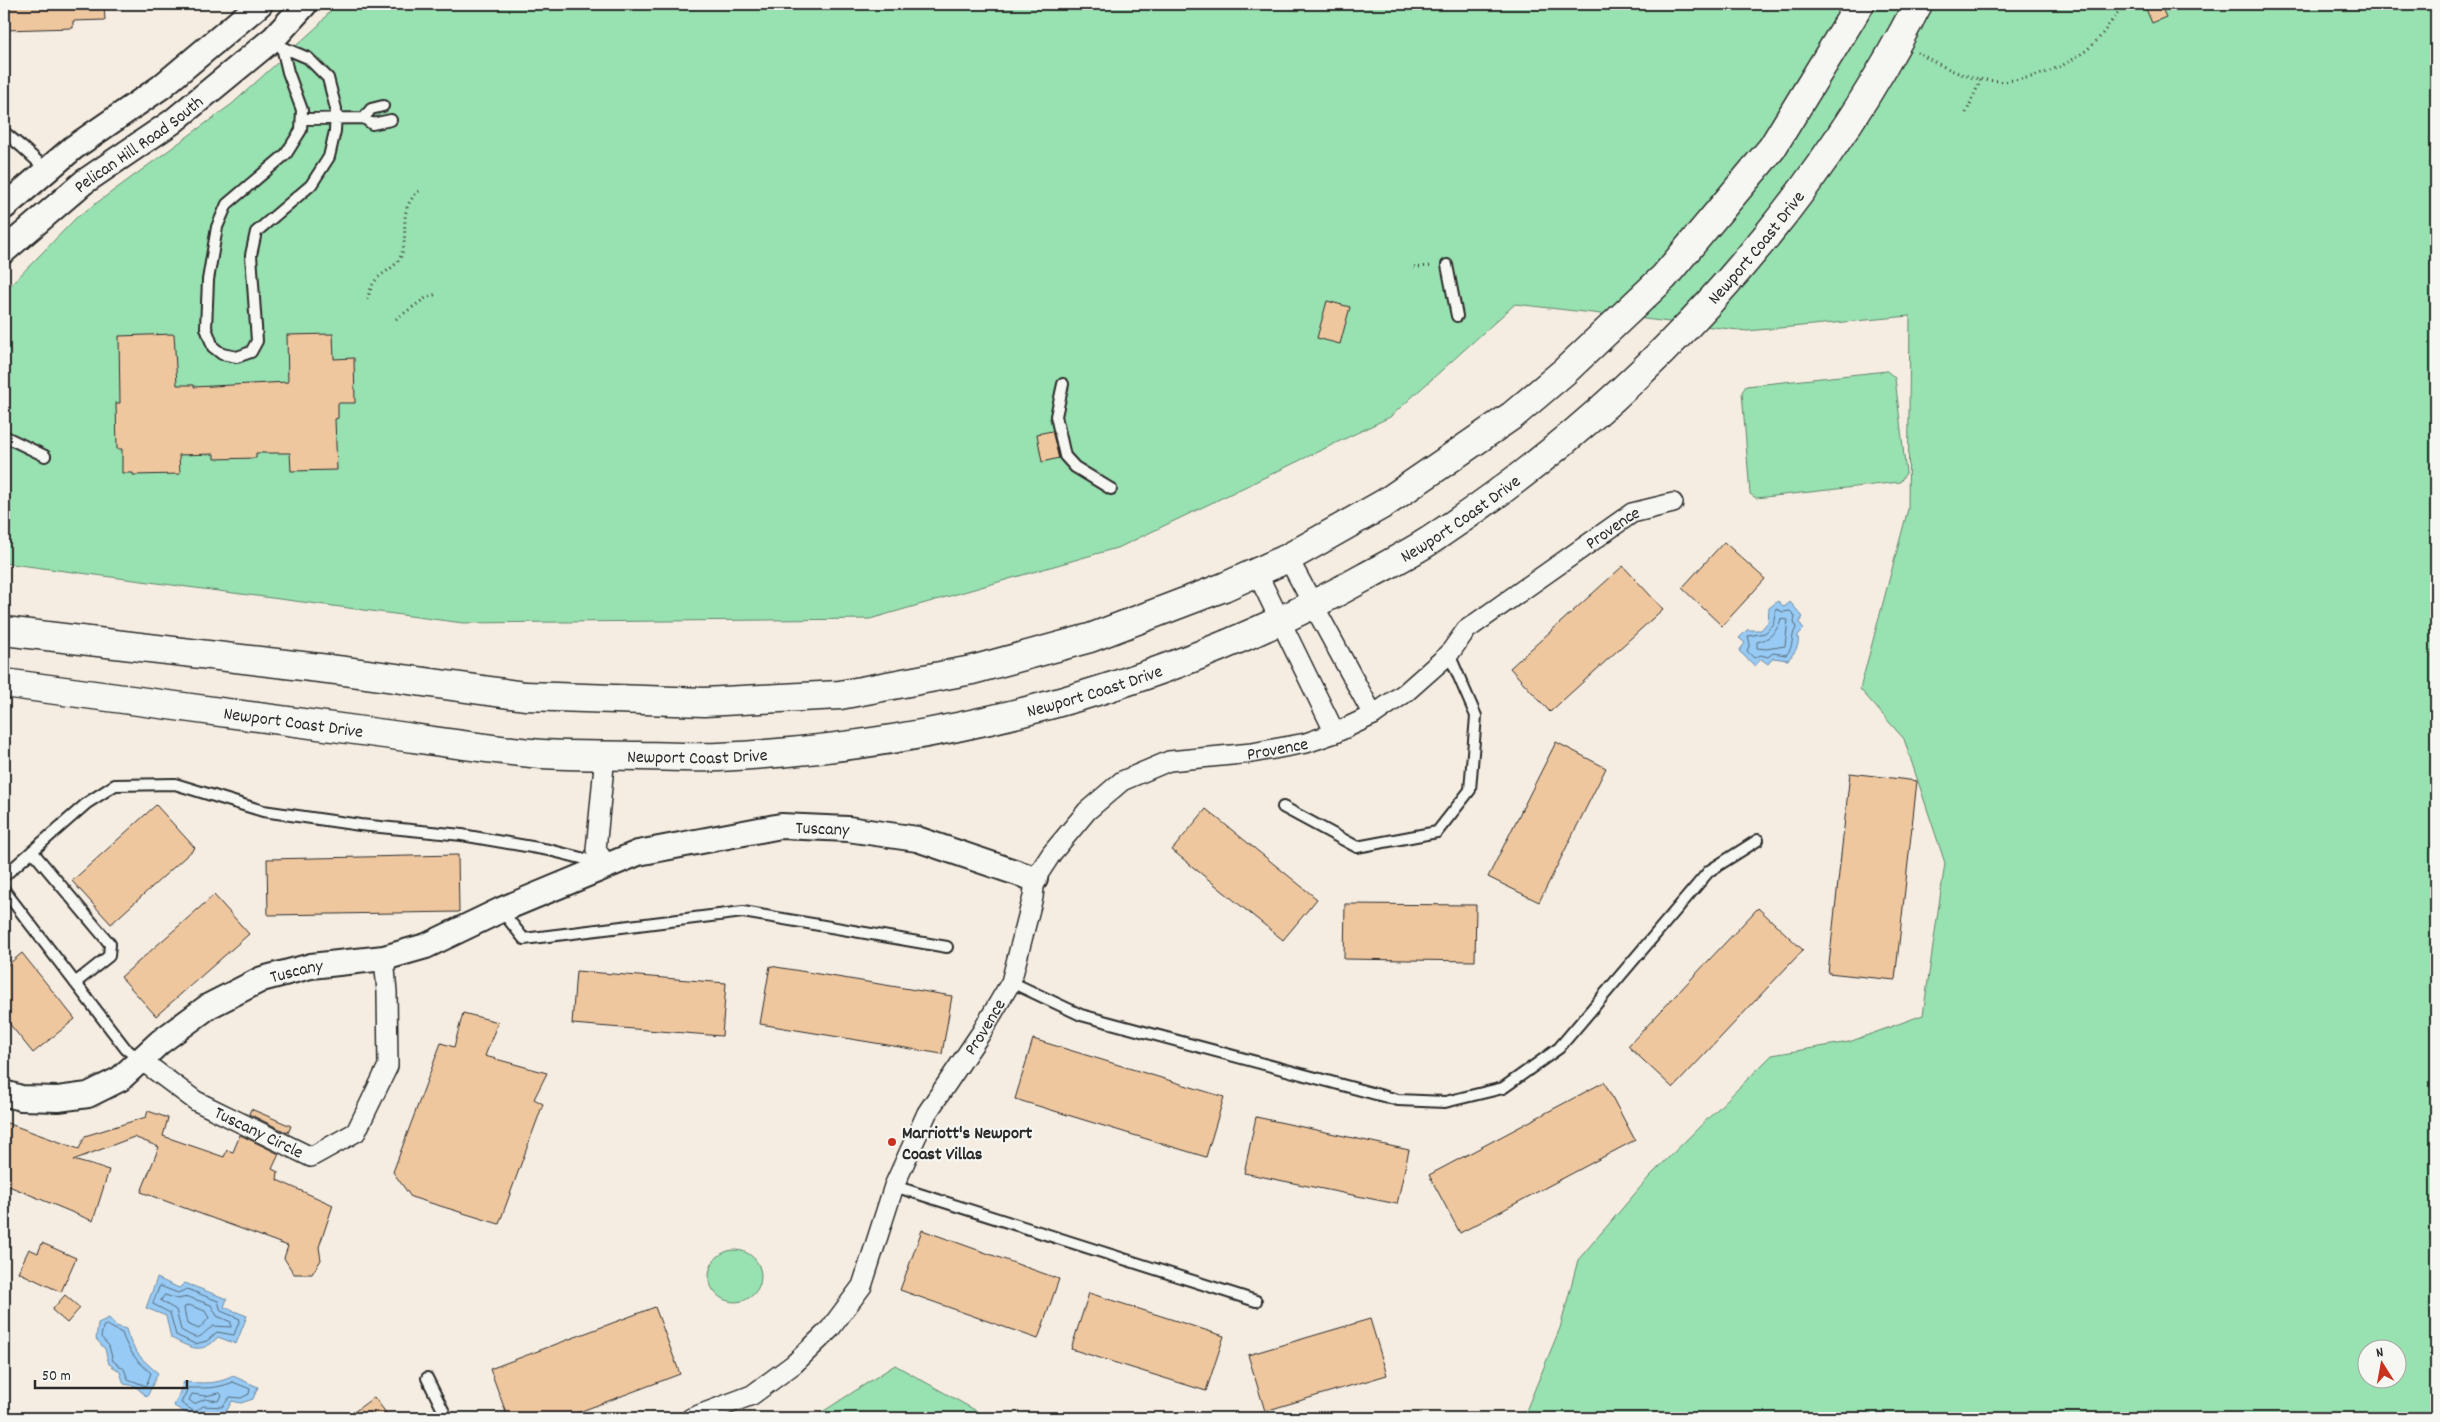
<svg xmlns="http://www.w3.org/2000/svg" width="2440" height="1422" font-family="Dekko,sans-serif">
	<rect width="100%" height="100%" fill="#f5ede1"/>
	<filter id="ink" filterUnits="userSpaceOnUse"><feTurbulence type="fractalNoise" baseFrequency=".02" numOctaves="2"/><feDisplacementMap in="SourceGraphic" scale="10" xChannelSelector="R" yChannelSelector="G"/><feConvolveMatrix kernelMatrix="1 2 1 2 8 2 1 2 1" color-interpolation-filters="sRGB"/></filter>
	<g filter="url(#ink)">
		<path fill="#98e1b0" stroke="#62866e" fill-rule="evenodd" d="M335 4H2436V1418H1523L1560 1328 1578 1260 1650 1176 1772 1055 1849 1042 1923 1015 1945 863 1904 739 1860 689 1908 509 1910 316 1747 331 1515 304 1390 417 1120 547 870 619 463 623 4 563V292L76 218 232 104 320 24ZM2368 1350H2398V1380H2368Z
			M1887 371 1895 378 1906 473 1900 482 1756 498 1750 494 1742 392 1746 386Z
			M709 1276a26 26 0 1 1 52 0a26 26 0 1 1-52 0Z
			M895 1365 989 1418H813Z"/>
		<path fill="#97caf4" stroke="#6c8aa4" d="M1778 601 1784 607 1790 602 1803 617 1799 622 1804 629 1798 635C1800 646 1795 652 1788 660L1773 658 1768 664 1761 659 1755 666 1739 651 1745 643 1739 638 1747 630H1761L1768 622 1769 608Z
			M157 1278 179 1288 185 1283 227 1299 224 1307 247 1316 236 1344 218 1337C201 1356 190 1347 171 1338L166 1316 146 1308Z
			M109 1318 116 1326 126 1329C131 1349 142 1360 158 1373L147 1397 135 1386 124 1384 120 1372 109 1364 105 1349 96 1339 98 1323Z
			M233 1376 258 1387 253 1399 241 1403 232 1401 226 1412 215 1413 204 1411 195 1418 174 1406 184 1382C201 1383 217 1385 233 1376Z"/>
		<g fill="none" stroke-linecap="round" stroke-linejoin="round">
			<path stroke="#566b7b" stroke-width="1" d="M1776 609 1783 612 1790 611 1795 616 1794 622 1796 628C1790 637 1795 646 1786 655L1773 653 1768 657 1761 655 1754 658 1747 651 1750 644 1748 636 1765 633 1773 625Z
				M1781 619 1788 620 1785 646 1766 649 1757 648V642C1770 639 1777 632 1781 619Z
				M160 1286 178 1293 187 1289 218 1301 221 1311 240 1319 234 1335 217 1332 207 1341 195 1344 176 1335 170 1313 153 1304Z
				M165 1295 177 1299 188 1297 211 1305 217 1316 231 1322V1327L214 1326C197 1335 204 1344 181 1330L176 1310 161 1301Z
				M189 1305 205 1311 209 1318 199 1329 187 1324 184 1308Z
				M107 1325 122 1333C128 1351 137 1361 151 1373L146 1386 128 1379 124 1369 113 1361 109 1346 101 1337 103 1327Z
				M233 1382 250 1389 249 1394 241 1398 230 1397 222 1407 203 1406 195 1412 181 1403 188 1388C203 1388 218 1389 233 1382Z
				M220 1393 222 1396 218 1401 205 1399 194 1404 189 1400 192 1394 205 1396Z"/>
		</g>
		<path fill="#efc79f" stroke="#2b2b2b" d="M4 4H104L105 20 73 21V28L4 30Z
			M2160 4 2166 17 2152 23 2146 9Z
			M1327 301 1350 307 1340 344 1317 338Z
			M174 334 177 385H194V387L288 382 287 335 333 334 334 359 354 358 355 403H338V418L335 419 337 470 291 471 290 453H256V458L214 459V454L179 455 180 474 133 475V473H122V449H117L116 403H120L119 336Z
			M1052 431 1059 458 1042 462 1037 434Z
			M1724 542 1765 579 1722 626 1682 588Z
			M1623 566 1663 609 1550 712 1510 668Z
			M1556 742 1606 768 1539 902 1488 877Z
			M1850 773 1917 781 1895 980 1828 973Z
			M156 805 195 848 111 924 72 881Z
			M1206 809 1317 899 1283 940 1172 850Z
			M458 855 459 912 268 915 267 859Z
			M214 895 249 934 156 1016 121 977Z
			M1345 904 1476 905 1475 961 1344 959Z
			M1758 908 1803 950 1673 1088 1628 1046Z
			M22 953 75 1019 33 1053 4 1017V968Z
			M770 966 952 996 942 1054 760 1024Z
			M576 971 726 983 722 1036 572 1024Z
			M463 1013 498 1022 485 1056 547 1073 534 1099 543 1104 499 1224 411 1197 393 1172 441 1043 454 1047Z
			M1033 1039 1224 1097 1206 1157 1015 1099Z
			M1604 1082 1635 1140 1460 1233 1429 1175Z
			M251 1109 291 1126 288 1133 249 1114Z
			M148 1111 168 1118 163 1136 224 1157 227 1150 233 1152 240 1135 279 1154 272 1169 278 1172 277 1180 333 1205 319 1247 321 1260 312 1274H294L284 1258 288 1246 141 1192 159 1147 134 1137 73 1160 109 1170 93 1221 4 1184V1122L79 1149 85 1136 146 1117Z
			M1256 1117 1409 1150 1397 1204 1244 1173Z
			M922 1230 1059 1279 1038 1339 900 1290Z
			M42 1243 76 1258 61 1292 18 1272 29 1249 38 1253Z
			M1089 1293 1224 1336 1206 1391 1071 1349Z
			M65 1295 80 1308 67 1323 52 1310Z
			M655 1307 680 1374 563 1418H508L490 1369Z
			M1370 1319 1387 1375 1265 1411 1248 1355Z
			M374 1397 390 1418H346Z"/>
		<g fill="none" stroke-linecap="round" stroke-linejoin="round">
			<defs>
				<path id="service" d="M274 38 282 47 288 72 302 110 301 130 286 154 227 204 217 227 208 280 206 328 213 347 222 354 237 357 251 352 257 341 251 255 256 232 311 185 329 157 335 131 336 109 328 78 308 58 282 47
					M364 118 371 109 383 106
					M302 119 364 118 372 124 391 120
					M4 132 22 147 47 170
					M1447 265 1457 316
					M1063 384 1056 416 1065 456 1075 467 1111 489
					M4 436 45 456
					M1283 807 1357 847 1437 832 1470 790 1476 716 1449 654
					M32 851 110 944 109 956 75 983
					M4 876 87 803 115 785 175 784 263 811 360 825 462 835 549 850 601 863
					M4 890 126 1049 141 1060
					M501 910 524 939 743 912 947 947
					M1011 982 1081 1015 1398 1100 1445 1102 1503 1088 1559 1048 1709 871 1758 840
					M894 1186 1256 1301
					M427 1378 447 1418"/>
				<g id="minor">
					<path d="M1288 558 1373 715"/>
					<path d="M1257 573 1335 733"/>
					<path d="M605 755 596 850 607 865"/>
					<path id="s1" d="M141 1060 196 1101 311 1157 356 1132 388 1066 387 992 384 958"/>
					<path id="s2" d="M691 1418 752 1395 794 1364 830 1329 862 1286 894 1186 927 1113 981 1033 1011 982 1033 897 1035 879 1052 853 1087 811 1122 781 1169 761 1252 753 1306 743 1335 733 1373 715 1405 693 1449 654 1466 630 1632 513 1673 503"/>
				</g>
				<g id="tertiary">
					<path d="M4 207 73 148 161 87 260 4"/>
					<path id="s3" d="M4 251 84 182 172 122 274 38 305 4"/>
					<path id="s4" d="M4 1093 21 1098 58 1099 88 1095 120 1079 160 1042 209 1006 262 979 311 966 384 958 426 946 501 910 638 853 781 826 848 829 917 839 1035 879"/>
				</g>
				<g id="primary">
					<path d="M4 631 345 671 525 696 704 702 840 695 972 670 1090 638 1224 587 1288 558 1385 503 1513 415 1565 371 1664 277 1772 148 1860 4"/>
					<path id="s5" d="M4 683C121 699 238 714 355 730 417 738 480 749 542 754 575 756 609 755 642 756 667 756 694 758 719 757 945 746 1167 687 1365 577 1387 565 1411 553 1432 539 1635 405 1806 221 1918 4"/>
				</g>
			</defs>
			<use href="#service" stroke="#2b2b2b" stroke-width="14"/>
			<use href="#minor" stroke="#2b2b2b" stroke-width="22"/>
			<use href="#tertiary" stroke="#2b2b2b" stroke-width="28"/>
			<use href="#primary" stroke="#2b2b2b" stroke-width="31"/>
			<path stroke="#2b2b2b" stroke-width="3" stroke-dasharray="1 4" stroke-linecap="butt" d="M1917 52C1936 63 1957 75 1980 79 2017 86 2060 72 2089 48 2104 36 2112 17 2126 4
				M1966 113 1981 79
				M1414 267 1433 266
				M367 299C369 295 370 289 373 284 381 270 399 270 403 249 408 226 398 209 419 191
				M396 319 427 297 437 294"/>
			<use href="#service" stroke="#f6f6f2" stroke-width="10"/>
			<use href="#minor" stroke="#f6f6f2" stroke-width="19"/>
			<use href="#tertiary" stroke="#f6f6f2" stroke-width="24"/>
			<use href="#primary" stroke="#f6f6f2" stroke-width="28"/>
		</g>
	</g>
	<circle fill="#c8321e" stroke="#f6f6f2" stroke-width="2" cx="892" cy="1142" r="5"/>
	<g text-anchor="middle" stroke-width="4.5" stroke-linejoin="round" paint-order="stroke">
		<g font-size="18" fill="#2b2b2b" stroke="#f6f6f2">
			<text dy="6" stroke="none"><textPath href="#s3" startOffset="172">Pelican Hill Road South</textPath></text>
			<text dy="6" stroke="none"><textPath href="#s5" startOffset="1911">Newport Coast Drive</textPath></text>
			<text dy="6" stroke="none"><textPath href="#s5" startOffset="1508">Newport Coast Drive</textPath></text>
			<text dy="6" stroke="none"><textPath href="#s2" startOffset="1368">Provence</textPath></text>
			<text dy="6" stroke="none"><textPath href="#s5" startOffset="1102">Newport Coast Drive</textPath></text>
			<text dy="6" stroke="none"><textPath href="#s5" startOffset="292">Newport Coast Drive</textPath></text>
			<text dy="6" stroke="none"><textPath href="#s2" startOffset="960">Provence</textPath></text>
			<text dy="6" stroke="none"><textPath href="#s5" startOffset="698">Newport Coast Drive</textPath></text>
			<text dy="6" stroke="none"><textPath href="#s4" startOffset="882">Tuscany</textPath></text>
			<text dy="6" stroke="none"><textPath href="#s4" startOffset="331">Tuscany</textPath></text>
			<text dy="6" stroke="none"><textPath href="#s2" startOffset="510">Provence</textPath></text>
			<text dy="6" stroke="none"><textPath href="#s1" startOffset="139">Tuscany Circle</textPath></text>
		</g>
		<g font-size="18" font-weight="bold" fill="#2b2b2b" stroke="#f6f6f2" text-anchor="start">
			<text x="902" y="1138">Marriott's Newport<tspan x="902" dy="21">Coast Villas</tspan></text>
		</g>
	</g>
	<rect width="2440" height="1422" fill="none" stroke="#f6f6f2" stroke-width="20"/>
	<rect x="10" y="10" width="2420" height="1402" fill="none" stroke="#2b2b2b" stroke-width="2" filter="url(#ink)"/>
	<g transform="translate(2382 1364) rotate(349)"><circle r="24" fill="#f6f6f2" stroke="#a5a5a2"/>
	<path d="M0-4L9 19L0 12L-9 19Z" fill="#c8321e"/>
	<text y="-8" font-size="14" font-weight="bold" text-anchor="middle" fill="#2b2b2b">N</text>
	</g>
	<path d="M35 1380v8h152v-8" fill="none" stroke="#2b2b2b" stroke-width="2.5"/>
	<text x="42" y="1380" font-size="15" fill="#2b2b2b" stroke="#f6f6f2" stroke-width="4" paint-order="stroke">50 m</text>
</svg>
